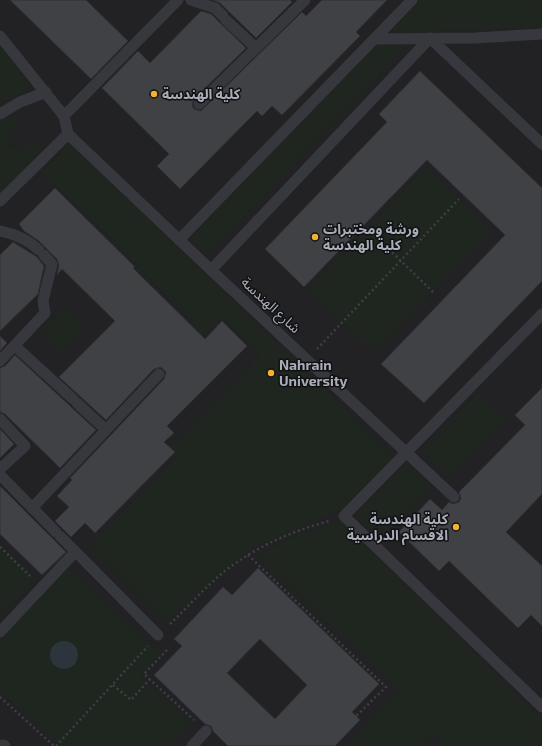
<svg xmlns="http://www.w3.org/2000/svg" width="542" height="746" font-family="'Exo 2','Noto Sans Arabic',sans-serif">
	<rect width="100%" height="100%" fill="#161618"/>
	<path fill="#222225" d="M0 0H542V746H0Z"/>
	<path fill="#1e261f" d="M419 0H542V27L388 32Z
		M0 42 29 84C26 94 9 98 0 103Z
		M376 44 407 45 208 254 191 237Z
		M11 115H16L20 125C8 128 5 139 12 148L22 151 30 146 33 140 42 143C34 165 16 180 0 197V120Z
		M70 142 394 457 343 509 248 550 166 622 89 547 179 454 171 446 260 355 221 317 196 343 185 332 194 323 150 280 142 288 130 277 140 267 42 172Z
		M426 167 491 231 376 353 309 289Z
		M63 309 84 328 62 352 42 334Z
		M479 393 504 418 447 475 422 450Z
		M407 463 432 488 380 539 356 514Z
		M342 520 542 721V746H445L433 735 423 746H348L400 690 257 556 302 533Z
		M0 543 36 578 0 614Z
		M67 567 161 654 140 677 190 723 169 746H60L0 690V639Z"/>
	<path fill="#2c353c" d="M50 655a14 14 0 1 1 28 0a14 14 0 1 1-28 0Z"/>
	<path fill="#404145" stroke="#303034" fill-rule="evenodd" d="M10 0H86L128 41 91 79Z
		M213 0H290L292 2 256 38 220 3Z
		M322 0H387L356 32 360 36 282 115 272 106 262 116 257 111 180 189 157 166 169 154 102 88 138 51 150 63 201 11 211 14 246 48 194 99 192 105 194 109 201 111 302 12 306 16Z
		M420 71 542 188V281L424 403 381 364 505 235 427 160 304 287 265 249 387 122 379 114Z
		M55 188 135 267 133 268 205 339 222 321 247 346 167 426 174 433 164 442 175 452 95 533 85 523 71 537 55 521 69 507 57 496 72 480 70 478 164 379 166 372 161 367 154 369 106 420 59 377 115 321 62 269 57 275 59 265 57 259 39 241 24 231 19 224Z
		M13 242 37 257 44 266 38 294 0 331V255Z
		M0 336 7 343 0 351Z
		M15 355 96 430 60 468 5 414 0 412V368L5 366Z
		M542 388V494L506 532 542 566V626L531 615 518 628 449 561 439 571 399 532 430 499 442 510 449 502 453 504 459 502 461 498 459 492 525 425 515 415Z
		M0 429 14 444 0 458Z
		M0 486 66 552 42 575 0 534Z
		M258 568 379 684 352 712 360 720 335 746H228L213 731 211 726 205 724 154 675 182 646 174 639 223 587 232 595ZM260 639 307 685 275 719 227 673Z"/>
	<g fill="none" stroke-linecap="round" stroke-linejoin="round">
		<path stroke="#3d3f44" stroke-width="2.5" stroke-dasharray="2 3" stroke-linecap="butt" d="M367 228 433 292
			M317 349 459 199
			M0 547 30 576
			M248 555 386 687 356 716
			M170 624C188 607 205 587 225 571 257 546 290 532 329 521
			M167 650 144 674 194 720
			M113 685 131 700 150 679
			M0 697 54 746
			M56 746 148 646"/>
		<path stroke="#37383d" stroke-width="11" d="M191 0 215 8 223 16
			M226 20 256 48
			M0 36 64 116 68 134
			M430 38 542 144
			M375 39 475 38 542 34
			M199 104 305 0
			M0 114 20 102 46 92
			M64 116 178 0
			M68 134 211 270 454 497
			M0 201 68 134
			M0 231C15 234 28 240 39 250
			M179 240 412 0
			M211 270 430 38
			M542 314 344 516 542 707
			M15 346 73 399
			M0 361 45 313 43 301 52 264 44 255
			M77 403 106 430
			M0 419 25 446 0 469
			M0 475 56 532
			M32 508 159 374
			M60 536 158 635
			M0 632 75 552
			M2 746 3 745 5 746
			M192 746 206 731"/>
	</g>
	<g fill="#f2b134" stroke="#111113" stroke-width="1.5">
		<circle cx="154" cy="94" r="4"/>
		<circle cx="315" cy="237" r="4"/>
		<circle cx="271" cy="373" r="4"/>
		<circle cx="456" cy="527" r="4"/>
	</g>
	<g text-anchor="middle" stroke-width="3" stroke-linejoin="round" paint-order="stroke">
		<g font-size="14" font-weight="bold" fill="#a8adb8" stroke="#111113" text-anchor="start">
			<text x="162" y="99">كلية الهندسة</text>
			<text x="323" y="234">ورشة ومختبرات<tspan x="323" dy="16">كلية الهندسة</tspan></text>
			<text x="279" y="370">Nahrain<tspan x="279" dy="16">University</tspan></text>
			<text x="448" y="524" text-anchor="end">كلية الهندسة<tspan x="448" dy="16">الاقسام الدراسية</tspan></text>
		</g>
		<g font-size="14" fill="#a8adb8" stroke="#111113">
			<text transform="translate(271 305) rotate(43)" y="5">شارع الهندسة</text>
		</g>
	</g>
</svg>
